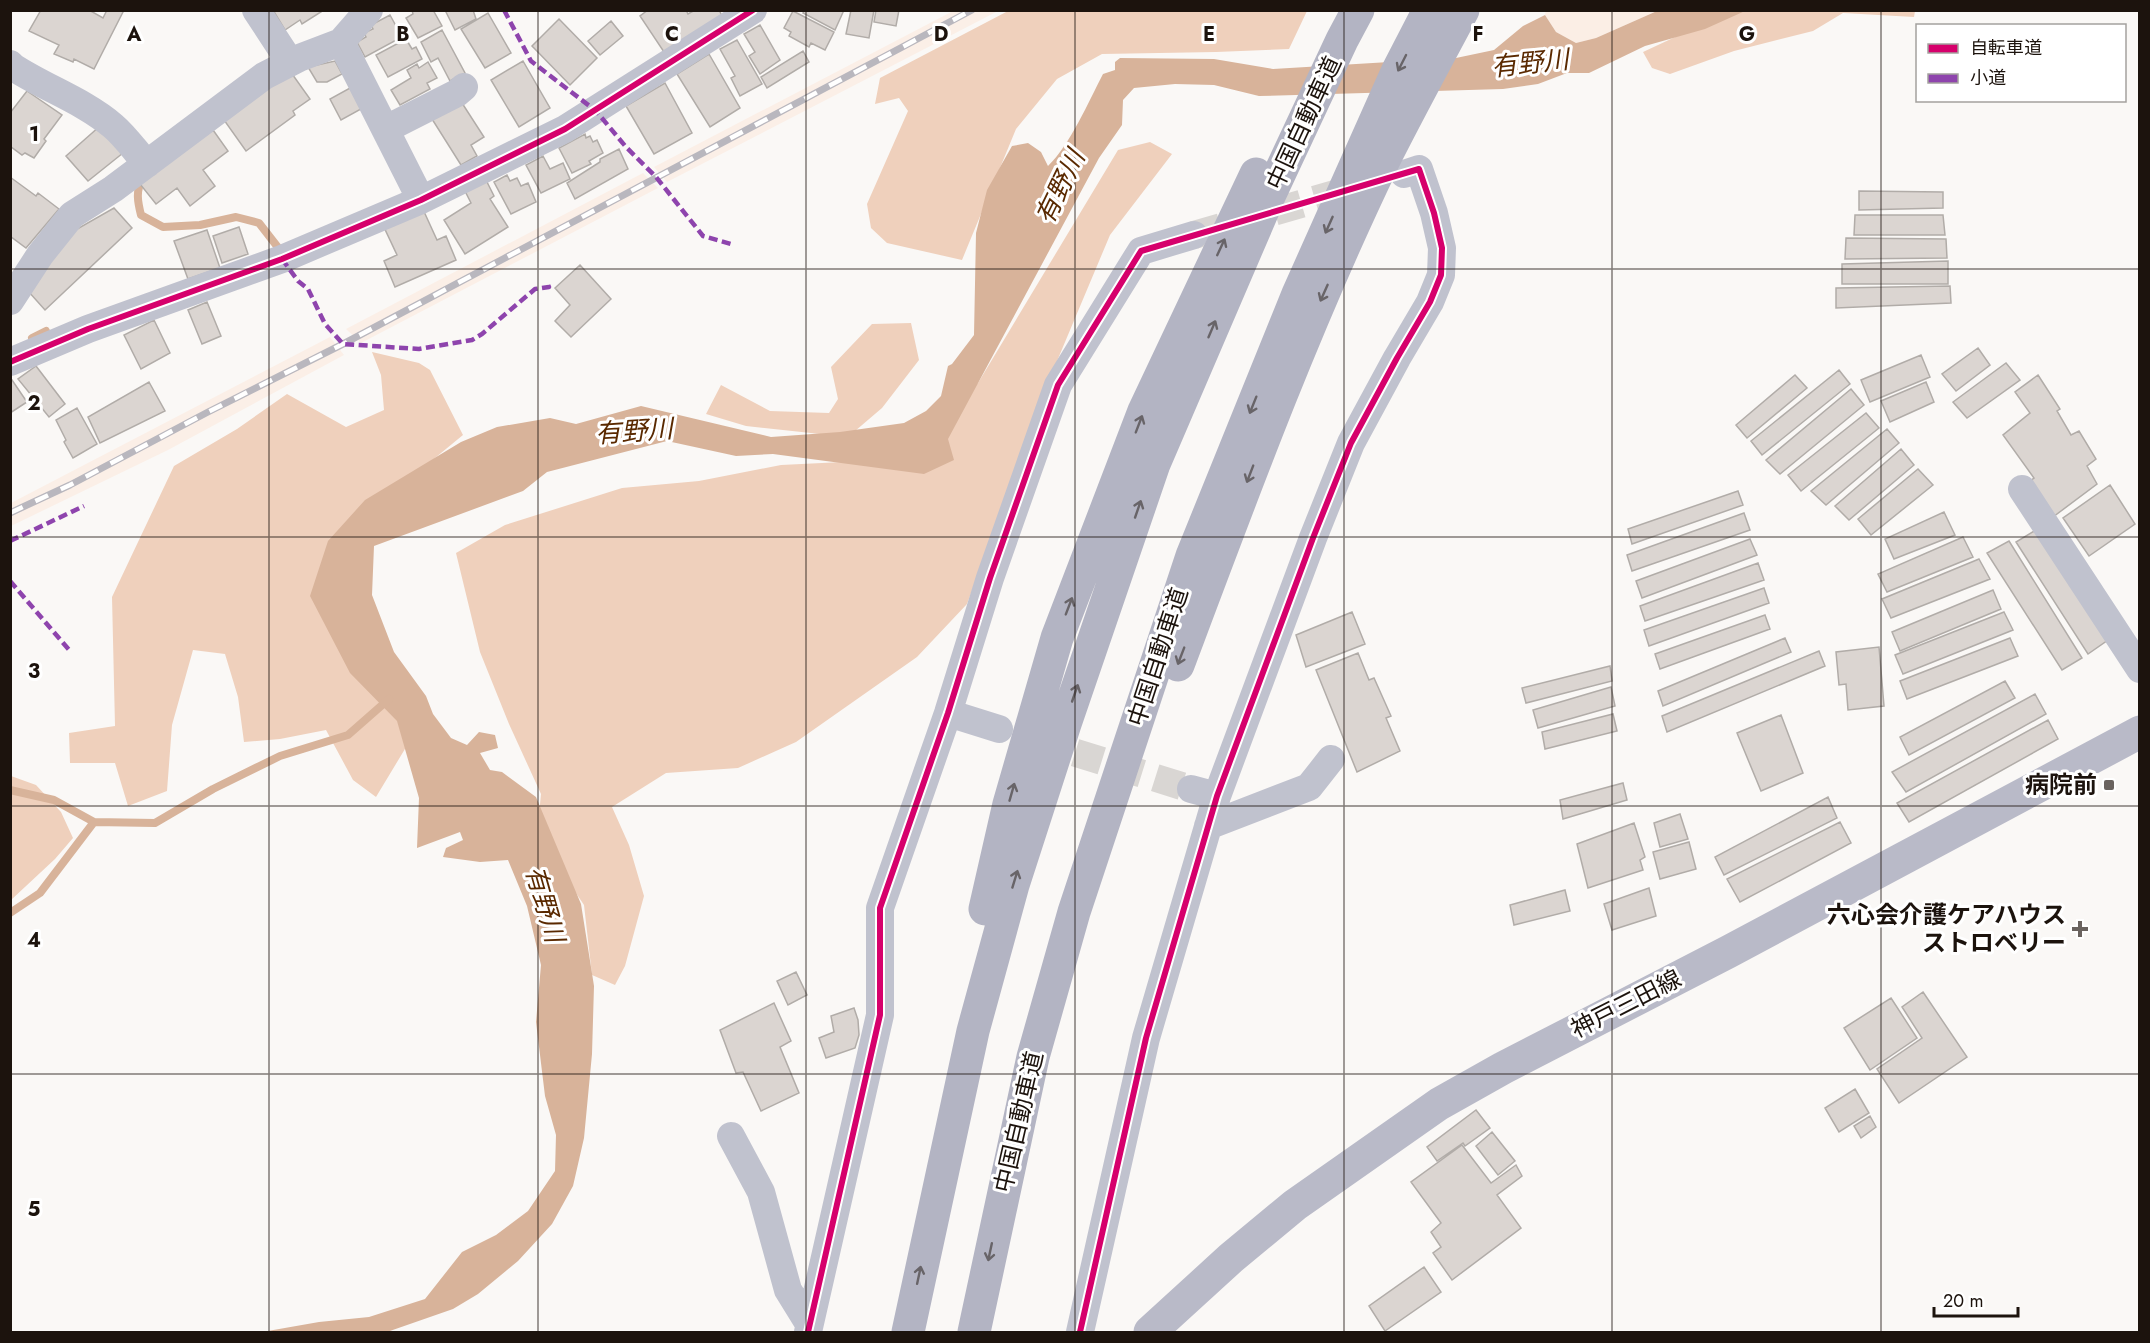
<svg xmlns="http://www.w3.org/2000/svg" width="2150" height="1343" font-family="Jost,'Noto Sans JP',sans-serif">
	<rect width="100%" height="100%" fill="#faf8f6"/>
	<path fill="#fbefe7" d="M953 11H998L667 182 654 167Z
		M643 173 658 188 361 343 346 329Z
		M330 337 344 355 168 450 11 526V503Z"/>
	<path fill="#fbeee5" d="M1546 10 1657 11 1596 38 1576 43 1556 32 1545 15Z"/>
	<path fill="#efd0bc" d="M1008 11H1307L1289 49 1216 52 1102 54 1057 79 1016 129 962 260 887 243 871 228 867 204 908 111 899 98 875 104 880 78Z
		M1731 11H1915L1914 17 1843 13 1813 31 1734 51 1670 74 1652 68 1643 52Z
		M1150 142 1172 154 1110 235 1052 373 967 604 917 657 796 742 738 768 666 773 612 807 629 845 644 896 625 966 615 985 592 975 584 905 537 835 541 794 509 724 480 652 456 553 505 525 622 488 699 481 781 465 904 459 978 383 1118 150Z
		M911 323 919 360 882 408 848 437 746 426 706 414 721 385 770 411 829 413 838 399 831 367 872 324Z
		M372 352 419 363 430 370 463 435 335 540 417 729 376 797 353 780 326 730 280 739 244 742 238 697 225 654 193 650 172 725 167 791 128 806 115 763H70L69 733 115 726 112 597 174 466 237 429 287 394 346 427 384 410 381 375Z
		M11 776 36 785 61 812 73 838 55 859 11 900Z"/>
	<path fill="#d8b39a" d="M1657 11H1745L1705 29 1645 46 1589 73H1567L1538 84 1503 89 1259 96 1214 85 1175 84 1134 88 1123 100 1122 125 1099 158 948 439 954 460 924 474 773 454 736 456 667 441 547 472 523 491 374 546 372 595 394 652 426 696 433 714 451 738 467 745 479 732 495 735 498 748 480 753 490 770 502 772 536 797 581 904 594 986 592 1054 584 1138 573 1186 552 1224 518 1261 478 1294 453 1309 387 1332H262L319 1322 369 1317 425 1299 462 1252 496 1235 528 1211 555 1171 556 1135 545 1096 536 1022 541 965 527 906 508 860 480 862 443 857 446 848 463 840 460 832 417 848 419 798 397 721 350 673 310 596 328 541 365 500 461 442 497 427 550 418 576 424 641 406 771 437 840 432 904 423 926 411 941 396 948 366 952 364 974 335 976 233 987 190 1012 146 1028 143 1041 152 1048 166C1070 145 1089 101 1103 74L1115 70V62L1120 58 1214 59 1273 69 1456 58 1494 50 1523 26 1545 15 1556 32 1576 43 1596 38Z"/>
	<g fill="none" stroke-linecap="round" stroke-linejoin="round">
		<path stroke="#d8b39a" stroke-width="8" d="M143 179C135 190 138 203 141 215L163 227 200 225 236 217 259 223 280 250
			M32 338 46 331
			M10 790 54 800 94 822 155 823 213 789 280 756 348 735 389 699
			M10 913 40 893 94 822"/>
	</g>
	<path fill="#dbd5d1" stroke="#b1aca8" stroke-width="1.5" d="M41 10H89L103 18 107 10H124L94 69 74 59 73 62 54 54 59 45 29 31Z
		M273 10H324L302 24 300 20 285 30Z
		M412 10H433L442 26 418 38 406 18 413 14Z
		M445 10H473L476 19 455 30Z
		M648 10H686L688 14 695 10H719L723 18 666 55 640 16Z
		M805 10H844L835 30 803 13Z
		M851 10H874L869 38 846 34Z
		M876 10H899L896 26 874 22Z
		M793 11 834 32 825 50 811 43 809 47 789 36 791 32 784 28Z
		M488 13 511 53 485 68 461 29Z
		M390 15 402 37 365 57 357 42 366 37 364 33 373 29 371 25Z
		M559 19 597 58 570 85 532 46Z
		M611 21 623 36 600 55 588 41Z
		M760 25 780 60 760 74 749 56 755 52 744 34Z
		M442 30 465 73 450 81 438 58 431 62 421 42Z
		M406 39 412 49 416 47 422 59 388 77 376 55Z
		M737 40 762 84 740 96 731 78 735 76 720 49Z
		M803 51 809 62 767 88 761 77Z
		M709 54 740 108 710 127 677 74Z
		M335 61 342 74 327 82H317L308 67Z
		M523 61 550 108 519 127 491 80Z
		M428 62 437 78 427 83 430 89 400 105 391 90 411 78 407 70 417 64 419 68Z
		M290 71 310 99 293 111 295 115 246 151 224 120Z
		M665 83 692 133 654 154 626 106Z
		M350 88 361 109 341 120 330 99Z
		M27 91 62 115 44 139 46 141 34 158 25 153 22 155 10 146V113Z
		M462 103 484 137 471 145 477 156 461 165 432 119Z
		M100 126 123 153 88 181 66 156Z
		M213 130 228 151 203 170 215 186 190 206 177 188 156 204 140 184Z
		M585 134 586 138 590 136 593 142 597 140 603 153 589 161 591 164 572 173 559 148Z
		M619 149 628 169 575 199 567 183 600 162V159Z
		M543 156 550 169 563 163 570 179 541 193 526 165Z
		M507 175 510 181 517 178 521 186 528 183 536 202 511 214 494 182Z
		M10 177 36 196 38 193 59 209 26 248 10 236Z
		M485 178 494 196 490 199 508 227 465 254 444 220 471 203 464 189Z
		M1859 191 1943 192V208L1859 210Z
		M421 205 437 240 446 236 456 260 395 287 384 261 397 255 382 223Z
		M114 208 132 228 45 310 28 291 70 233Z
		M1855 215H1943L1945 235H1854Z
		M239 227 248 254 222 263 213 236Z
		M207 230 220 268 188 279 174 241Z
		M1846 238 1946 239 1947 258 1845 259Z
		M1948 261V284H1842V264Z
		M580 265 611 299 571 337 555 321 570 305 555 288Z
		M1950 286 1951 303 1836 308V288Z
		M207 302 221 336 202 344 188 310Z
		M154 320 170 353 141 369 124 335Z
		M1978 348 1990 365 1956 391 1942 374Z
		M1921 355 1930 377 1870 402 1861 380Z
		M2006 363 2020 380 1967 418 1953 402Z
		M36 366 65 404 49 417 18 379Z
		M1839 370 1850 384 1762 455 1751 441Z
		M1795 375 1807 388 1747 438 1736 425Z
		M2038 375 2060 409 2057 411 2071 435 2079 431 2096 459 2087 466 2097 484 2049 520 2026 484 2034 478 2003 435 2030 413 2015 392Z
		M12 380 27 402 10 413V381Z
		M149 382 165 411 100 443 88 417Z
		M1926 382 1934 402 1890 422 1881 401Z
		M1851 389 1864 405 1780 474 1766 460Z
		M77 408 97 444 73 458 64 442 66 440 56 420Z
		M1866 413 1879 428 1801 491 1788 475Z
		M1887 429 1899 443 1826 505 1811 491Z
		M1901 449 1914 465 1849 520 1835 506Z
		M1918 469 1933 485 1871 535 1858 519Z
		M2110 485 2135 524 2089 556 2063 518Z
		M1738 491 1743 505 1632 544 1628 529Z
		M1944 512 1955 535 1894 559 1885 539Z
		M1744 513 1750 530 1632 571 1627 555Z
		M2036 530 2108 640 2088 654 2016 542Z
		M1963 537 1973 557 1887 592 1878 574Z
		M1750 539 1757 555 1642 598 1636 581Z
		M2009 541 2082 658 2062 670 1987 553Z
		M1979 559 1990 579 1891 618 1882 599Z
		M1758 563 1764 580 1645 621 1640 606Z
		M1764 588 1769 603 1649 646 1644 630Z
		M1993 590 2001 609 1900 651 1892 632Z
		M1352 612 1365 644 1306 667 1296 635Z
		M2004 612 2013 630 1903 674 1895 655Z
		M1765 615 1770 629 1660 669 1655 654Z
		M1785 638 1791 652 1663 706 1658 691Z
		M2010 638 2018 656 1907 699 1900 681Z
		M1879 647 1884 706 1848 710 1846 684 1839 685 1836 652Z
		M1819 651 1825 666 1667 732 1662 716Z
		M1358 653 1369 680 1374 678 1391 716 1386 718 1400 751 1357 772 1316 670Z
		M1610 666 1612 681 1526 703 1522 688Z
		M2005 681 2015 698 1909 755 1900 737Z
		M1611 687 1615 706 1538 728 1533 710Z
		M2035 694 2046 714 1906 792 1892 772Z
		M1613 714 1617 731 1545 749 1542 732Z
		M1781 715 1803 773 1761 791 1737 733Z
		M2048 720 2058 739 1909 822 1897 803Z
		M1623 783 1627 800 1563 819 1560 800Z
		M1828 797 1837 818 1724 875 1715 857Z
		M1680 814 1688 839 1660 847 1654 823Z
		M1840 822 1851 843 1740 902 1727 879Z
		M1634 823 1645 857 1640 860 1643 870 1588 888 1577 844Z
		M1689 842 1696 869 1660 879 1653 852Z
		M1649 888 1656 916 1612 930 1604 904Z
		M1565 890 1570 911 1514 925 1510 905Z
		M796 972 807 995 788 1005 777 981Z
		M1923 992 1967 1057 1899 1103 1877 1069 1922 1038 1902 1007Z
		M1891 998 1917 1038 1870 1070 1844 1028Z
		M774 1003 791 1041 780 1047 799 1093 761 1111 743 1072 736 1073 720 1030Z
		M854 1008 858 1020 859 1035 855 1048 826 1058 819 1038 834 1032 831 1016Z
		M1855 1089 1869 1113 1839 1132 1825 1108Z
		M1476 1110 1490 1128 1465 1146 1463 1143 1437 1161 1427 1147Z
		M1870 1116 1876 1127 1861 1138 1854 1126Z
		M1492 1132 1515 1161 1498 1175 1476 1146Z
		M1462 1145 1491 1183 1516 1165 1522 1176 1497 1195 1521 1228 1452 1280 1433 1253 1441 1247 1431 1232 1441 1223 1411 1182Z
		M1424 1267 1441 1292 1385 1331 1369 1306Z"/>
	<g fill="none" stroke-linecap="round" stroke-linejoin="round">
		<path stroke="#d9d6d3" stroke-width="28" stroke-dasharray="28 14" stroke-linecap="butt" d="M1194 235 1359 187
			M1035 740 1191 789"/>
		<path stroke="#c0c2ce" stroke-width="28" d="M256 10 290 62
			M341 42 421 200
			M10 64 13 67C45 88 84 101 113 126 126 137 136 152 147 164
			M386 129 457 93 464 87
			M10 301 40 255 72 215 113 189 264 76 299 58 341 42 369 10
			M10 362 88 329 282 259 421 200 565 129 753 10
			M2022 489 2140 669
			M948 713 999 729
			M1191 789 1217 796
			M1208 826 1309 787 1331 759
			M731 1136 761 1192 788 1290 809 1324
			M808 1332 880 1015V908L948 713 990 578 1058 385 1141 251 1194 235
			M1080 1332 1146 1038 1217 796 1313 538 1351 443 1397 358 1430 302 1441 275 1442 248 1434 213 1419 169 1404 174"/>
		<path stroke="#b9bac8" stroke-width="33" d="M1150 1332 1231 1258 1295 1205 1439 1104 1503 1068 1728 952 2140 732"/>
		<path stroke="#b3b4c3" stroke-width="33" d="M1178 665C1241 497 1304 326 1382 164 1408 112 1436 61 1463 10
			M985 909 1009 804 1057 638 1144 411 1256 174
			M908 1332 973 1031 1013 885 1065 724 1154 464 1270 194 1342 40 1358 10
			M974 1332 1033 1057 1074 912 1192 556 1298 294 1398 70 1429 10"/>
		<defs>
			<path id="rail" d="M10 513 70 485 208 412 343 344 972 10"/>
		</defs>
		<use href="#rail" stroke="#b9b7be" stroke-width="7"/>
		<use href="#rail" stroke="#fff" stroke-width="4.5" stroke-dasharray="14" stroke-linecap="butt"/>
		<path stroke="#8e44ad" stroke-width="4.5" stroke-dasharray="9 4.5" stroke-linecap="butt" d="M504 10 531 61 596 111 626 147 656 177 703 236 731 244
			M282 259 298 281 308 289 325 324 343 344 419 349 472 340 482 334 535 289 549 287 548 285
			M10 541 84 506
			M10 581 70 651"/>
		<defs>
			<path id="cycleway" d="M10 362 88 329 282 259 421 200 565 129 753 10
				M808 1332 880 1015V908L948 713 990 578 1058 385 1141 251 1419 169 1434 213 1442 248 1441 275 1430 302 1397 358 1351 443 1313 538 1217 796 1146 1038 1080 1332"/>
		</defs>
		<use href="#cycleway" stroke="#fff" stroke-width="10"/>
		<use href="#cycleway" stroke="#d6006c" stroke-width="6"/>
	</g>
	<defs><path id="oneway-shaft" d="M-6 0H5M1.5-3L5.5 0L1.5 3" fill="none" stroke-width="1.6" stroke-linecap="round" stroke-linejoin="round" transform="scale(1.5)"/></defs>
	<g stroke="#686468">
		<use href="#oneway-shaft" transform="translate(1402 63) rotate(117)"/>
		<use href="#oneway-shaft" transform="translate(1329 225) rotate(114)"/>
		<use href="#oneway-shaft" transform="translate(1221 247) rotate(-65)"/>
		<use href="#oneway-shaft" transform="translate(1324 293) rotate(114)"/>
		<use href="#oneway-shaft" transform="translate(1212 329) rotate(-67)"/>
		<use href="#oneway-shaft" transform="translate(1253 405) rotate(112)"/>
		<use href="#oneway-shaft" transform="translate(1139 424) rotate(-69)"/>
		<use href="#oneway-shaft" transform="translate(1250 474) rotate(111)"/>
		<use href="#oneway-shaft" transform="translate(1138 509) rotate(-71)"/>
		<use href="#oneway-shaft" transform="translate(1069 606) rotate(-69)"/>
		<use href="#oneway-shaft" transform="translate(1181 656) rotate(111)"/>
		<use href="#oneway-shaft" transform="translate(1075 693) rotate(-71)"/>
		<use href="#oneway-shaft" transform="translate(1012 792) rotate(-74)"/>
		<use href="#oneway-shaft" transform="translate(1015 879) rotate(-73)"/>
		<use href="#oneway-shaft" transform="translate(990 1252) rotate(102)"/>
		<use href="#oneway-shaft" transform="translate(919 1275) rotate(-78)"/>
	</g>
	<path fill="none" stroke="#1c130d" stroke-width="1.5" stroke-opacity="0.55" d="M269 10V1332M538 10V1332M806 10V1332M1075 10V1332M1344 10V1332M1612 10V1332M1881 10V1332M10 269H2140M10 537H2140M10 806H2140M10 1074H2140"/>
	<g fill="#6a635f" stroke="#fff" stroke-width="2">
		<rect x="2103" y="779" width="12" height="12" rx="3"/>
		<path d="M2077 920h6v6h6v6h-6v6h-6v-6h-6v-6h6z"/>
	</g>
	<g text-anchor="middle" stroke-width="6" stroke-linejoin="round" paint-order="stroke">
		<g font-size="24" fill="#1c130d" stroke="#fff">
			<text transform="translate(1304 123) rotate(-65)" y="8">中国自動車道</text>
			<text transform="translate(1158 657) rotate(-72)" y="8">中国自動車道</text>
			<text transform="translate(1626 1004) rotate(-27)" y="8">神戸三田線</text>
			<text transform="translate(1019 1122) rotate(-77)" y="8">中国自動車道</text>
		</g>
		<g font-size="24" font-weight="bold" fill="#1c130d" stroke="#fff" text-anchor="end">
			<text x="2097" y="793">病院前</text>
			<text x="2066" y="923">六心会介護ケアハウス<tspan x="2066" dy="28">ストロベリー</tspan></text>
		</g>
		<g font-size="26" font-style="italic" fill="#5a2900" stroke="#fff">
			<text transform="translate(1530 63) rotate(-6)" y="9">有野川</text>
			<text transform="translate(1060 187) rotate(-64)" y="9">有野川</text>
			<text transform="translate(634 431) rotate(-4)" y="9">有野川</text>
			<text transform="translate(545 904) rotate(74)" y="9">有野川</text>
		</g>
	</g>
	<g font-size="20" text-anchor="middle" font-weight="bold" fill="#1c130d" stroke="#fff" stroke-width="6" stroke-linejoin="round" paint-order="stroke">
		<text x="134" y="41">A</text>
		<text x="403" y="41">B</text>
		<text x="672" y="41">C</text>
		<text x="941" y="41">D</text>
		<text x="1209" y="41">E</text>
		<text x="1478" y="41">F</text>
		<text x="1747" y="41">G</text>
		<text x="34" y="141">1</text>
		<text x="34" y="410">2</text>
		<text x="34" y="678">3</text>
		<text x="34" y="947">4</text>
		<text x="34" y="1216">5</text>
	</g>
	<rect width="2150" height="1343" fill="none" stroke="#1c130d" stroke-width="24"/>
	<rect x="1916" y="24" width="210" height="78" fill="#ffffff" stroke="#a4a19e" stroke-width="1.5"/>
	<rect x="1928" y="44" width="30" height="9" fill="#d6006c" stroke="#a4a19e" stroke-width="1.5"/>
	<text x="1970" y="54" font-size="18" fill="#1c130d">自転車道</text>
	<rect x="1928" y="74" width="30" height="9" fill="#8e44ad" stroke="#a4a19e" stroke-width="1.5"/>
	<text x="1970" y="84" font-size="18" fill="#1c130d">小道</text>
	<path d="M1934 1307v9h84v-9" fill="none" stroke="#1c130d" stroke-width="3"/>
	<text x="1943" y="1307" font-size="18" fill="#1c130d" stroke="#ffffff" stroke-width="4.5" paint-order="stroke">20 m</text>
</svg>
